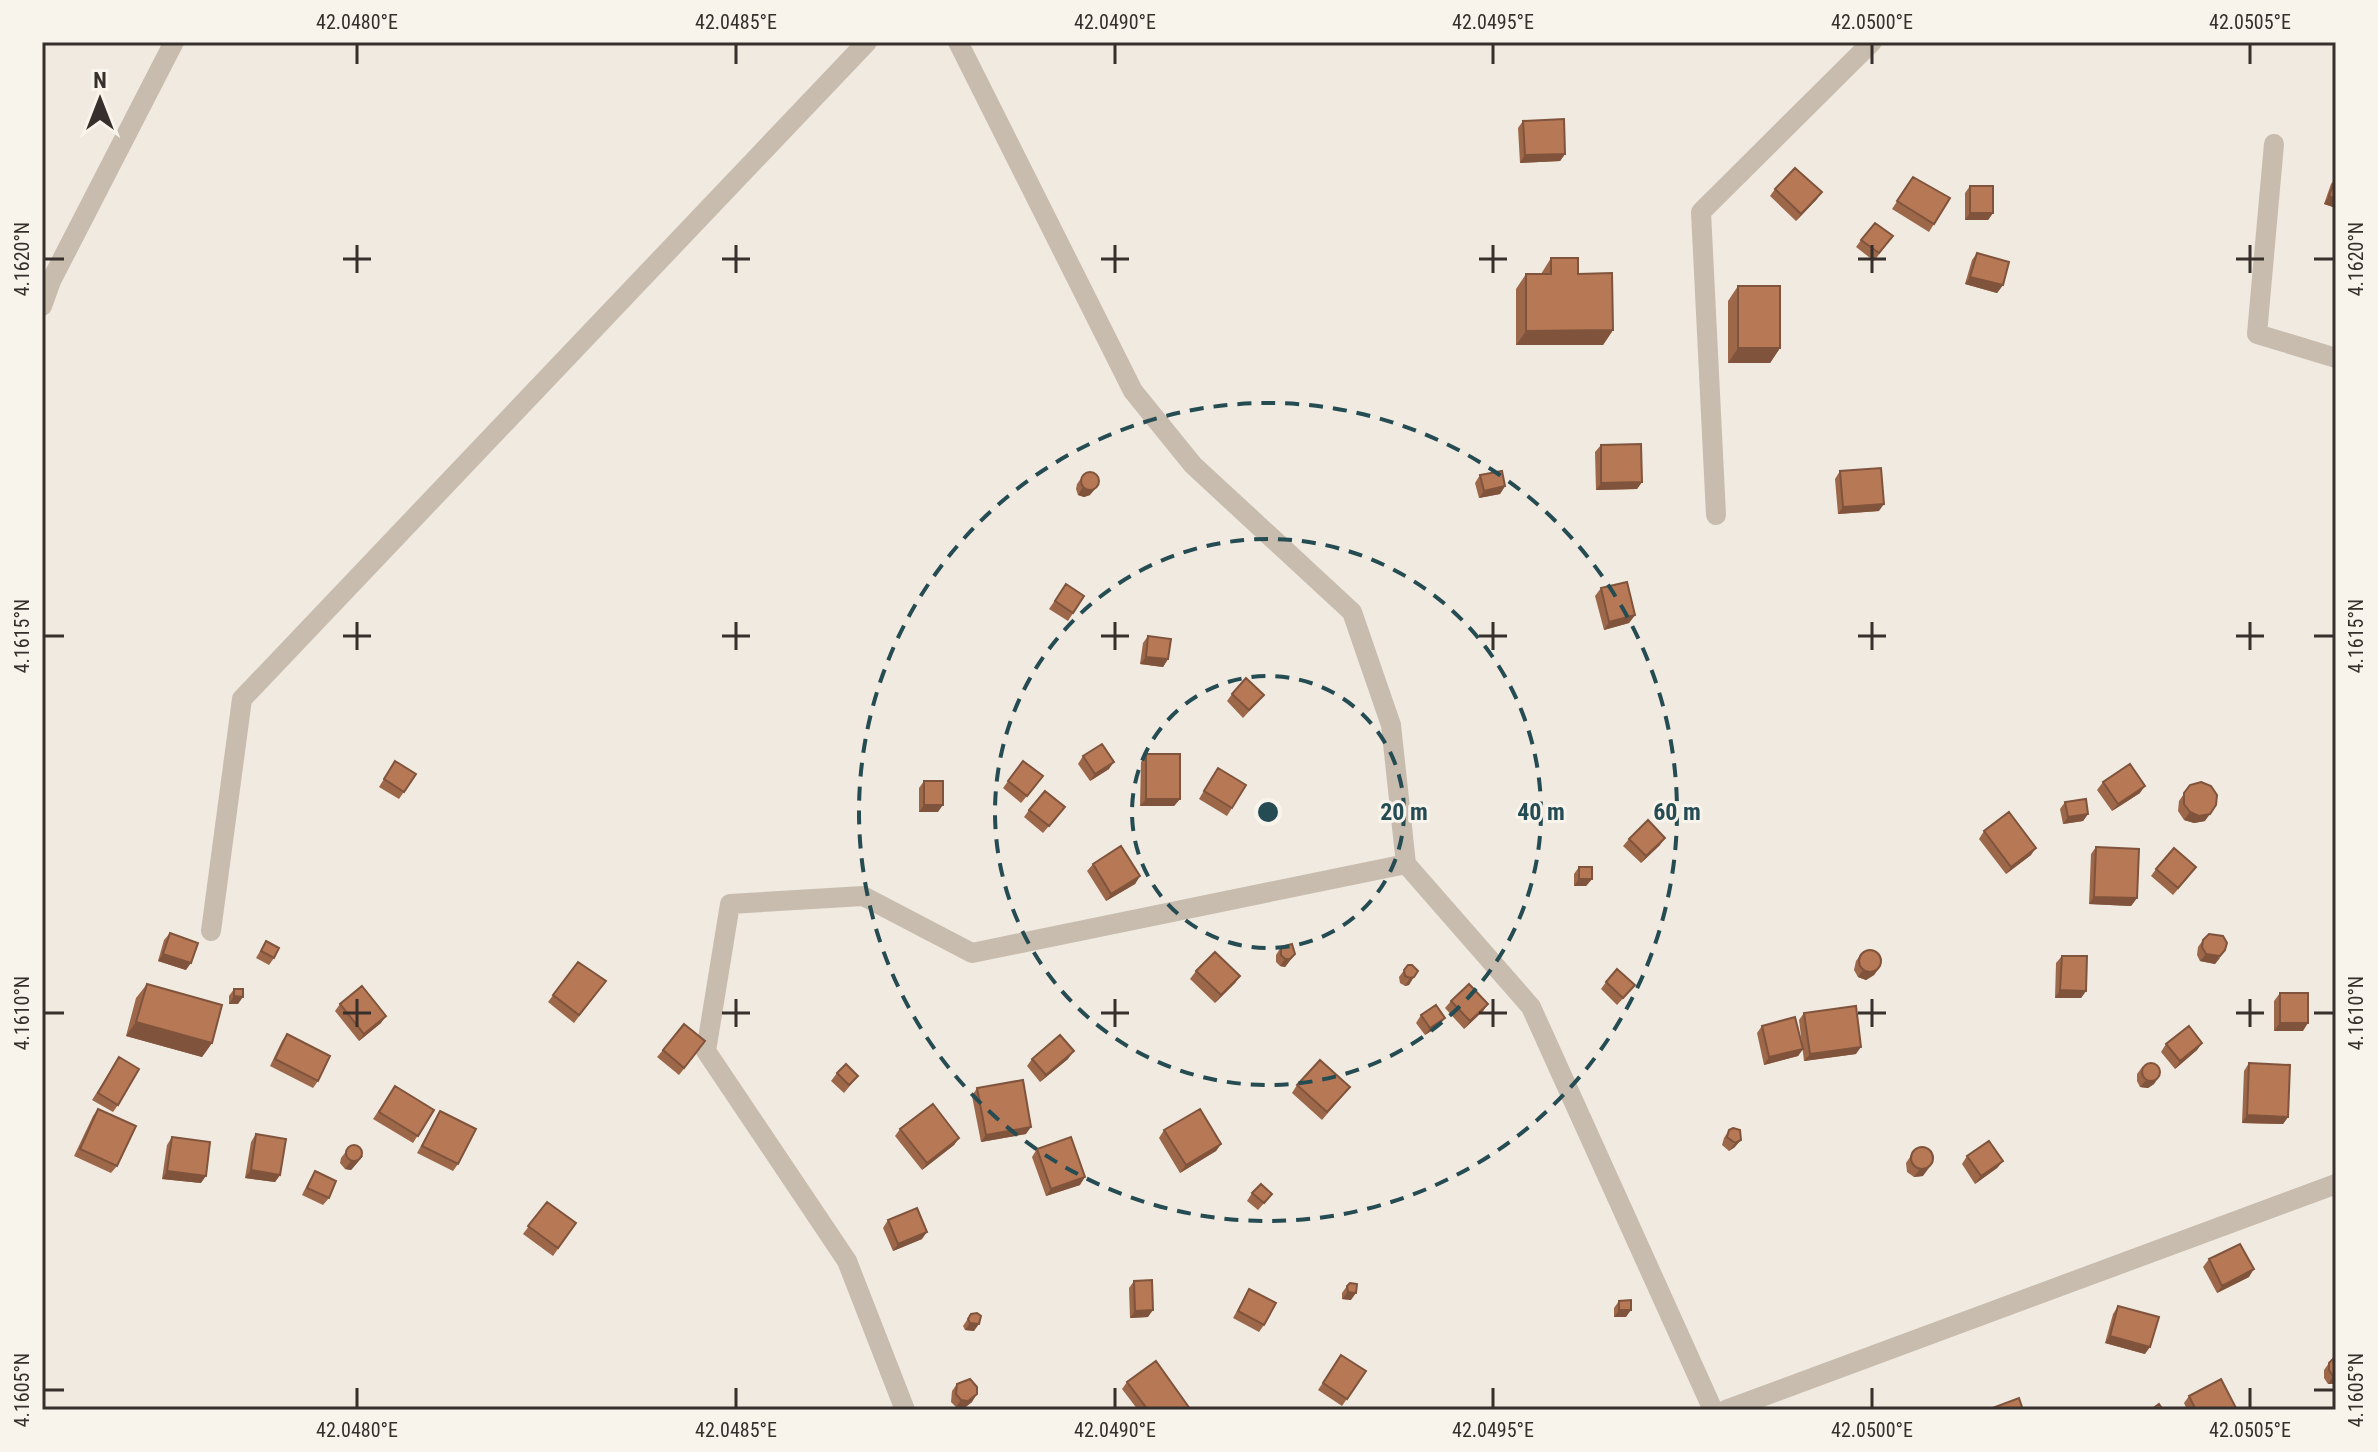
<svg xmlns="http://www.w3.org/2000/svg" width="2378" height="1452" font-family="'Roboto Condensed',sans-serif">
	<rect width="100%" height="100%" fill="#f0eae0"/>
	<g fill="none" stroke-linecap="round" stroke-linejoin="round">
		<path stroke="#c7bcad" stroke-width="20" d="M958 42 1133 391 1193 465 1352 612 1391 725 1406 864 1531 1007 1713 1410
			M2274 144 2257 334 2336 358
			M42 306 51 281 174 42
			M1716 515 1701 212 1872 42
			M211 931 242 699 867 42
			M905 1410 847 1261 706 1051 730 904 863 896 972 953 1406 864
			M1726 1410 2336 1184"/>
	</g>
	<path fill="#9d674a" d="M1523 121 1565 154 1560 161 1520 163 1518 128Z
		M1913 177 1934 224 1929 232 1892 209Z
		M2336 177V208L2324 204 2331 184Z
		M1970 186 1993 213 1988 220H1965V193Z
		M1775 189 1822 192 1816 200 1796 221 1770 196Z
		M1893 236 1874 261 1856 247 1861 240Z
		M1977 253 2003 285 1997 293 1965 284 1972 260Z
		M1551 258 1613 330 1603 345H1516V289L1526 274H1541Z
		M1738 286 1780 348 1770 363H1728V301Z
		M1601 445 1642 482 1637 489 1596 490 1595 452Z
		M1840 471 1879 511 1838 514 1835 479Z
		M1480 475 1505 486 1500 494 1479 498 1475 483Z
		M1082 477 1090 495 1084 497 1078 495 1076 489 1077 484Z
		M1066 584 1084 596 1068 621 1049 609Z
		M1601 588 1635 615 1629 623 1604 630 1595 596Z
		M1148 636 1168 659 1163 667 1140 664 1143 643Z
		M1232 694 1264 695 1243 718 1227 701Z
		M1146 754 1180 799 1174 806H1140L1141 762Z
		M1083 756 1109 769 1090 781 1078 764Z
		M395 761 416 774 399 799 379 787Z
		M1023 761 1037 784 1021 803 1003 788Z
		M1213 775 1232 808 1227 816 1199 799Z
		M924 781 938 812H919V788Z
		M2103 782 2140 793 2112 811 2097 790Z
		M2190 785 2205 821 2194 823 2184 820 2178 811 2179 801Z
		M2065 802 2088 814 2083 821 2063 824 2060 809Z
		M1029 810 1059 814 1043 833 1024 817Z
		M1984 831 2031 855 2006 874 1979 839Z
		M1629 839 1660 845 1641 863 1623 846Z
		M2096 847 2137 898 2131 906 2089 904 2091 854Z
		M1093 864 1140 876 1135 884 1106 901 1087 871Z
		M1579 867 1592 879 1586 886H1574V874Z
		M2156 869 2190 875 2173 895 2151 876Z
		M170 933 186 970 158 961 164 940Z
		M2203 940 2220 958 2215 964 2200 961 2197 955 2198 947Z
		M266 941 274 958 269 965 256 958Z
		M1281 947 1295 954 1285 967 1280 966 1276 962V955Z
		M1861 954 1879 968 1874 975 1866 980 1858 977 1854 970 1856 961Z
		M2062 956 2086 991 2081 998H2055L2056 963Z
		M578 962 606 981 574 1023 548 1002Z
		M1408 965H1412L1409 985 1405 986 1400 983 1399 977Z
		M1196 971 1240 976 1235 983 1215 1003 1190 979Z
		M1606 982 1629 992 1617 1005 1601 989Z
		M147 984 212 1043 202 1057 126 1036 136 998Z
		M234 989 238 1004H229V996Z
		M2280 993 2303 1031H2274V1001Z
		M1451 1001 1488 1004 1483 1011 1464 1029 1445 1008Z
		M340 1004 381 1023 359 1041 335 1011Z
		M1804 1013 1856 1054 1804 1061 1799 1020Z
		M1421 1015 1439 1026 1425 1035 1416 1023Z
		M1762 1026 1803 1049 1798 1056 1764 1065 1757 1033Z
		M287 1034 318 1081 313 1088 270 1066 282 1041Z
		M2202 1043 2197 1050 2175 1069 2161 1052 2166 1044Z
		M700 1049 679 1075 657 1057 663 1050Z
		M119 1057 118 1105 113 1112 92 1100Z
		M1032 1059H1068L1040 1082 1027 1066Z
		M2249 1063 2288 1117 2283 1124 2242 1123 2244 1071Z
		M2143 1066 2154 1084 2148 1088 2140 1087 2137 1081V1074Z
		M837 1073 858 1076 844 1093 831 1081Z
		M1297 1085 1350 1087 1322 1120 1292 1093Z
		M395 1086 434 1110 413 1143 373 1119Z
		M977 1088 1026 1134 981 1142 972 1096Z
		M98 1109 117 1166 111 1173 74 1156 93 1116Z
		M440 1111 458 1164 453 1171 417 1153Z
		M900 1129 959 1138 954 1145 922 1170 895 1136Z
		M1164 1130 1221 1144 1216 1151 1180 1173 1159 1138Z
		M1729 1130 1735 1147 1729 1151 1722 1145 1724 1138Z
		M256 1134 280 1175 275 1182 245 1178 251 1142Z
		M172 1137 201 1183 162 1179 167 1145Z
		M350 1146 363 1156 351 1170 345 1169 340 1163 341 1158Z
		M1916 1148 1923 1176 1914 1177 1907 1172 1906 1163Z
		M1037 1149 1080 1185 1046 1196 1032 1157Z
		M1967 1156 2003 1161 1997 1168 1975 1184 1962 1164Z
		M315 1171 329 1198 323 1205 302 1195 310 1179Z
		M1252 1193 1272 1194 1258 1210 1247 1201Z
		M547 1202 576 1223 553 1256 523 1234Z
		M888 1220 922 1239 893 1251 883 1228Z
		M2209 1259 2249 1277 2217 1293 2203 1267Z
		M1134 1281 1148 1317 1130 1318 1129 1288Z
		M1347 1286 1351 1300 1342 1299V1293Z
		M1249 1289 1264 1325 1259 1332 1233 1318Z
		M1619 1301 1626 1317H1614V1308Z
		M2118 1306 2145 1354 2105 1343 2113 1314Z
		M971 1314 974 1331 965 1330 963 1326Z
		M1341 1355 1366 1371 1342 1406 1318 1390Z
		M2329 1363 2336 1384H2328L2324 1378V1370Z
		M1127 1382 1189 1410H1138L1122 1389Z
		M957 1384 972 1402 963 1409 956 1407 951 1402 952 1391Z
		M2189 1396 2237 1410H2187L2184 1403Z"/>
	<path fill="#80543c" d="M1565 154 1560 161 1520 163 1525 155Z
		M1822 192 1816 200 1796 221 1801 214Z
		M2329 196 2336 199V208L2324 204Z
		M1970 213H1993L1988 220H1965Z
		M1970 277 2003 285 1997 293 1965 284Z
		M1613 330 1603 345H1516L1526 331Z
		M1738 348H1780L1770 363H1728Z
		M1642 482 1637 489 1596 490 1601 483Z
		M1505 486 1500 494 1479 498 1484 491Z
		M1083 487 1096 488 1090 495 1084 497 1078 495Z
		M1884 504 1879 511 1838 514 1843 507Z
		M1635 615 1629 623 1604 630 1609 622Z
		M1146 657 1168 659 1163 667 1140 664Z
		M1114 762 1109 769 1090 781 1095 774Z
		M2145 786 2140 793 2112 811 2118 804Z
		M1146 799H1180L1174 806H1140Z
		M924 805H943L938 812H919Z
		M2190 812 2210 814 2205 821 2194 823 2184 820Z
		M2088 814 2083 821 2063 824 2068 817Z
		M1665 838 1660 845 1641 863 1646 856Z
		M2036 848 2031 855 2006 874 2011 867Z
		M1140 876 1135 884 1106 901 1111 894Z
		M1579 879H1592L1586 886H1574Z
		M2094 897 2137 898 2131 906 2089 904Z
		M2225 950 2215 964 2200 961 2206 954Z
		M163 954 191 963 186 970 158 961Z
		M1295 954 1285 967 1280 966 1285 959Z
		M1879 968 1874 975 1866 980 1858 977 1863 970Z
		M1240 976 1235 983 1215 1003 1221 995Z
		M1414 977 1409 985 1405 986 1410 978Z
		M2060 990 2086 991 2081 998H2055Z
		M234 996 243 997 238 1004H229Z
		M1488 1004 1483 1011 1464 1029 1470 1021Z
		M386 1016 381 1023 359 1041 364 1034Z
		M1445 1018 1439 1026 1425 1035 1430 1028Z
		M136 1022 212 1043 202 1057 126 1036Z
		M2280 1023H2308L2303 1031H2274Z
		M2202 1043 2197 1050 2175 1069 2180 1061Z
		M1861 1047 1856 1054 1804 1061 1810 1054Z
		M1803 1049 1798 1056 1764 1065 1769 1057Z
		M1074 1051 1068 1059 1040 1082 1046 1075Z
		M2159 1077 2154 1084 2148 1088 2140 1087 2146 1080Z
		M2247 1115 2288 1117 2283 1124 2242 1123Z
		M1031 1127 1026 1134 981 1142 986 1135Z
		M959 1138 954 1145 922 1170 927 1163Z
		M1741 1140 1735 1147 1729 1151 1735 1143Z
		M1221 1144 1216 1151 1180 1173 1186 1165Z
		M363 1156 351 1170 345 1169 351 1161Z
		M1934 1161 1923 1176 1914 1177 1919 1170Z
		M2003 1161 1997 1168 1975 1184 1981 1176Z
		M251 1170 280 1175 275 1182 245 1178Z
		M167 1171 206 1176 201 1183 162 1179Z
		M1085 1177 1080 1185 1046 1196 1051 1189Z
		M927 1232 922 1239 893 1251 898 1244Z
		M2254 1269 2249 1277 2217 1293 2222 1286Z
		M1348 1292 1356 1293 1351 1300 1342 1299Z
		M1153 1310 1148 1317 1130 1318 1135 1311Z
		M1619 1310H1631L1626 1317H1614Z
		M970 1323 979 1324 974 1331 965 1330Z
		M2110 1336 2150 1347 2145 1354 2105 1343Z
		M2333 1376 2336 1377V1384H2328Z
		M977 1394 972 1402 963 1409 956 1407 961 1400Z"/>
	<path fill="#b77856" stroke="#80543c" stroke-width="2" d="M1564 119 1565 154 1525 155 1523 121Z
		M1795 168 1822 192 1801 214 1775 189Z
		M1913 177 1950 198 1934 224 1897 201Z
		M2336 178V199L2329 196Z
		M1970 186H1993V213H1970Z
		M1875 223 1893 236 1879 253 1861 240Z
		M1977 253 2009 262 2003 285 1970 277Z
		M1551 258H1578V274L1612 273 1613 330 1526 331V274H1551Z
		M1738 286H1780V348H1738Z
		M1641 444 1642 482 1601 483V445Z
		M1881 468 1884 504 1843 507 1840 471Z
		M1502 471 1505 486 1484 491 1480 475Z
		M1081 481a9 9 0 1 1 18 0a9 9 0 1 1-18 0Z
		M1627 582 1635 615 1609 622 1601 588Z
		M1066 584 1084 596 1073 613 1055 601Z
		M1148 636 1171 639 1168 659 1146 657Z
		M1246 678 1264 695 1249 710 1232 694Z
		M1102 744 1114 762 1095 774 1083 756Z
		M1146 754H1180V799H1146Z
		M395 761 416 774 404 792 384 779Z
		M1023 761 1043 776 1027 796 1008 781Z
		M2130 764 2145 786 2118 804 2103 782Z
		M1218 768 1246 785 1232 808 1204 791Z
		M924 781H943V805H924Z
		M2201 782 2211 786 2217 795 2216 805 2210 814 2199 816 2190 812 2184 804V793L2190 785Z
		M1045 791 1065 807 1049 826 1029 810Z
		M2086 799 2088 814 2068 817 2065 802Z
		M2009 812 2036 848 2011 867 1984 831Z
		M1648 820 1665 838 1646 856 1629 839Z
		M1121 846 1140 876 1111 894 1093 864Z
		M2096 847 2139 849 2137 898 2094 897Z
		M2174 848 2196 867 2178 888 2156 869Z
		M1579 867H1592V879H1579Z
		M170 933 198 943 191 963 163 954Z
		M2209 934 2223 936 2227 943 2225 950 2220 956 2206 954 2202 947 2203 940Z
		M266 941 279 948 274 958 261 951Z
		M1292 944 1295 954 1290 959H1285L1281 955V947Z
		M1859 961a11 11 0 1 1 22 0a11 11 0 1 1-22 0Z
		M1215 952 1240 976 1221 995 1196 971Z
		M2062 956H2087L2086 991 2060 990Z
		M578 962 606 981 579 1015 553 995Z
		M1408 965H1412L1418 971 1414 977 1410 978 1405 976 1404 970Z
		M1617 969 1635 985 1623 998 1606 982Z
		M147 984 222 1005 212 1043 136 1022Z
		M1469 984 1488 1004 1470 1021 1451 1001Z
		M362 986 386 1016 364 1034 340 1004Z
		M234 989H243V997L234 996Z
		M2280 993H2308V1023H2280Z
		M1436 1005 1445 1018 1430 1028 1421 1015Z
		M1856 1006 1861 1047 1810 1054 1804 1013Z
		M1795 1017 1803 1049 1769 1057 1762 1026Z
		M684 1024 705 1041 684 1068 663 1050Z
		M2189 1026 2202 1043 2180 1061 2166 1044Z
		M287 1034 330 1056 318 1081 275 1059Z
		M1060 1035 1074 1051 1046 1075 1032 1059Z
		M119 1057 139 1069 118 1105 98 1093Z
		M1320 1060 1350 1087 1327 1112 1297 1085Z
		M2142 1072a9 9 0 1 1 18 0a9 9 0 1 1-18 0Z
		M2249 1063 2290 1065 2288 1117 2247 1115Z
		M846 1064 858 1076 849 1085 837 1073Z
		M1023 1080 1031 1127 986 1135 977 1088Z
		M395 1086 434 1110 418 1136 379 1112Z
		M933 1104 959 1138 927 1163 900 1129Z
		M98 1109 136 1126 117 1166 80 1149Z
		M1200 1109 1221 1144 1186 1165 1164 1130Z
		M440 1111 476 1129 458 1164 422 1146Z
		M1733 1128 1740 1130 1741 1140 1735 1143 1727 1137 1729 1130Z
		M256 1134 286 1139 280 1175 251 1170Z
		M172 1137 210 1142 206 1176 167 1171Z
		M1071 1137 1085 1177 1051 1189 1037 1149Z
		M1989 1141 2003 1161 1981 1176 1967 1156Z
		M346 1153a8 8 0 1 1 16 0a8 8 0 1 1-16 0Z
		M1911 1158a11 11 0 1 1 22 0a11 11 0 1 1-22 0Z
		M315 1171 336 1181 329 1198 307 1188Z
		M1261 1184 1272 1194 1264 1203 1252 1193Z
		M547 1202 576 1223 558 1248 528 1226Z
		M917 1208 927 1232 898 1244 888 1220Z
		M2240 1244 2254 1269 2222 1286 2209 1259Z
		M1152 1280 1153 1310 1135 1311 1134 1281Z
		M1350 1283 1357 1284 1356 1293 1348 1292 1347 1286Z
		M1249 1289 1276 1303 1264 1325 1238 1311Z
		M1631 1300V1310H1619V1301Z
		M2118 1306 2159 1317 2150 1347 2110 1336Z
		M977 1313 981 1316 979 1324 970 1323 968 1319 971 1314Z
		M1341 1355 1366 1371 1347 1399 1323 1383Z
		M2335 1357 2336 1358V1377L2333 1376 2329 1370V1363Z
		M1156 1361 1190 1409 1188 1410H1148L1127 1382Z
		M970 1379 977 1387V1394L968 1401 961 1400 956 1394 957 1384Z
		M2221 1379 2237 1410H2196L2189 1396Z
		M2019 1398 2023 1410H1990V1409Z
		M2159 1404 2163 1410H2151Z"/>
	<path fill="none" stroke="#362f2b" stroke-width="3" d="M357 44V64M736 44V64M1115 44V64M1493 44V64M1872 44V64M2250 44V64M357 245V273M736 245V273M1115 245V273M1493 245V273M1872 245V273M2250 245V273M44 259H64M343 259H371M722 259H750M1101 259H1129M1479 259H1507M1858 259H1886M2236 259H2264M2314 259H2334M357 622V650M736 622V650M1115 622V650M1493 622V650M1872 622V650M2250 622V650M44 636H64M343 636H371M722 636H750M1101 636H1129M1479 636H1507M1858 636H1886M2236 636H2264M2314 636H2334M357 999V1027M736 999V1027M1115 999V1027M1493 999V1027M1872 999V1027M2250 999V1027M44 1013H64M343 1013H371M722 1013H750M1101 1013H1129M1479 1013H1507M1858 1013H1886M2236 1013H2264M2314 1013H2334M357 1388V1408M736 1388V1408M1115 1388V1408M1493 1388V1408M1872 1388V1408M2250 1388V1408M44 1390H64M2314 1390H2334"/>
	<g fill="none" stroke="#254b53" stroke-width="4" stroke-dasharray="14 10">
		<circle cx="1268" cy="812" r="136"/>
		<circle cx="1268" cy="812" r="273"/>
		<circle cx="1268" cy="812" r="409"/>
	</g>
	<circle cx="1268" cy="812" r="12" fill="#254b53" stroke="#f8f4ec" stroke-width="4"/>
	<g font-size="24" text-anchor="middle" font-weight="bold" fill="#254b53" stroke="#f8f4ec" stroke-width="6" stroke-linejoin="round" paint-order="stroke">
		<text x="1404" y="820">20 m</text>
		<text x="1541" y="820">40 m</text>
		<text x="1677" y="820">60 m</text>
	</g>
	<rect width="2378" height="1452" fill="none" stroke="#f8f4ec" stroke-width="88"/>
	<g transform="translate(100 100)" stroke="#f8f4ec" stroke-width="6" paint-order="stroke">
	<path d="M0-6L14 30L0 20L-14 30Z" fill="#362f2b"/>
	<text y="-12" font-size="22" font-weight="bold" text-anchor="middle" fill="#362f2b">N</text>
	</g>
	<rect x="44" y="44" width="2290" height="1364" fill="none" stroke="#362f2b" stroke-width="3"/>
	<g font-size="20" text-anchor="middle" fill="#362f2b">
		<text x="357" y="29">42.0480°E</text>
		<text x="736" y="29">42.0485°E</text>
		<text x="1115" y="29">42.0490°E</text>
		<text x="1493" y="29">42.0495°E</text>
		<text x="1872" y="29">42.0500°E</text>
		<text x="2250" y="29">42.0505°E</text>
		<text transform="translate(22 259) rotate(-90)" y="7">4.1620°N</text>
		<text transform="translate(2356 259) rotate(-90)" y="7">4.1620°N</text>
		<text transform="translate(22 636) rotate(-90)" y="7">4.1615°N</text>
		<text transform="translate(2356 636) rotate(-90)" y="7">4.1615°N</text>
		<text transform="translate(22 1013) rotate(-90)" y="7">4.1610°N</text>
		<text transform="translate(2356 1013) rotate(-90)" y="7">4.1610°N</text>
		<text transform="translate(22 1390) rotate(-90)" y="7">4.1605°N</text>
		<text transform="translate(2356 1390) rotate(-90)" y="7">4.1605°N</text>
		<text x="357" y="1437">42.0480°E</text>
		<text x="736" y="1437">42.0485°E</text>
		<text x="1115" y="1437">42.0490°E</text>
		<text x="1493" y="1437">42.0495°E</text>
		<text x="1872" y="1437">42.0500°E</text>
		<text x="2250" y="1437">42.0505°E</text>
	</g>
</svg>
